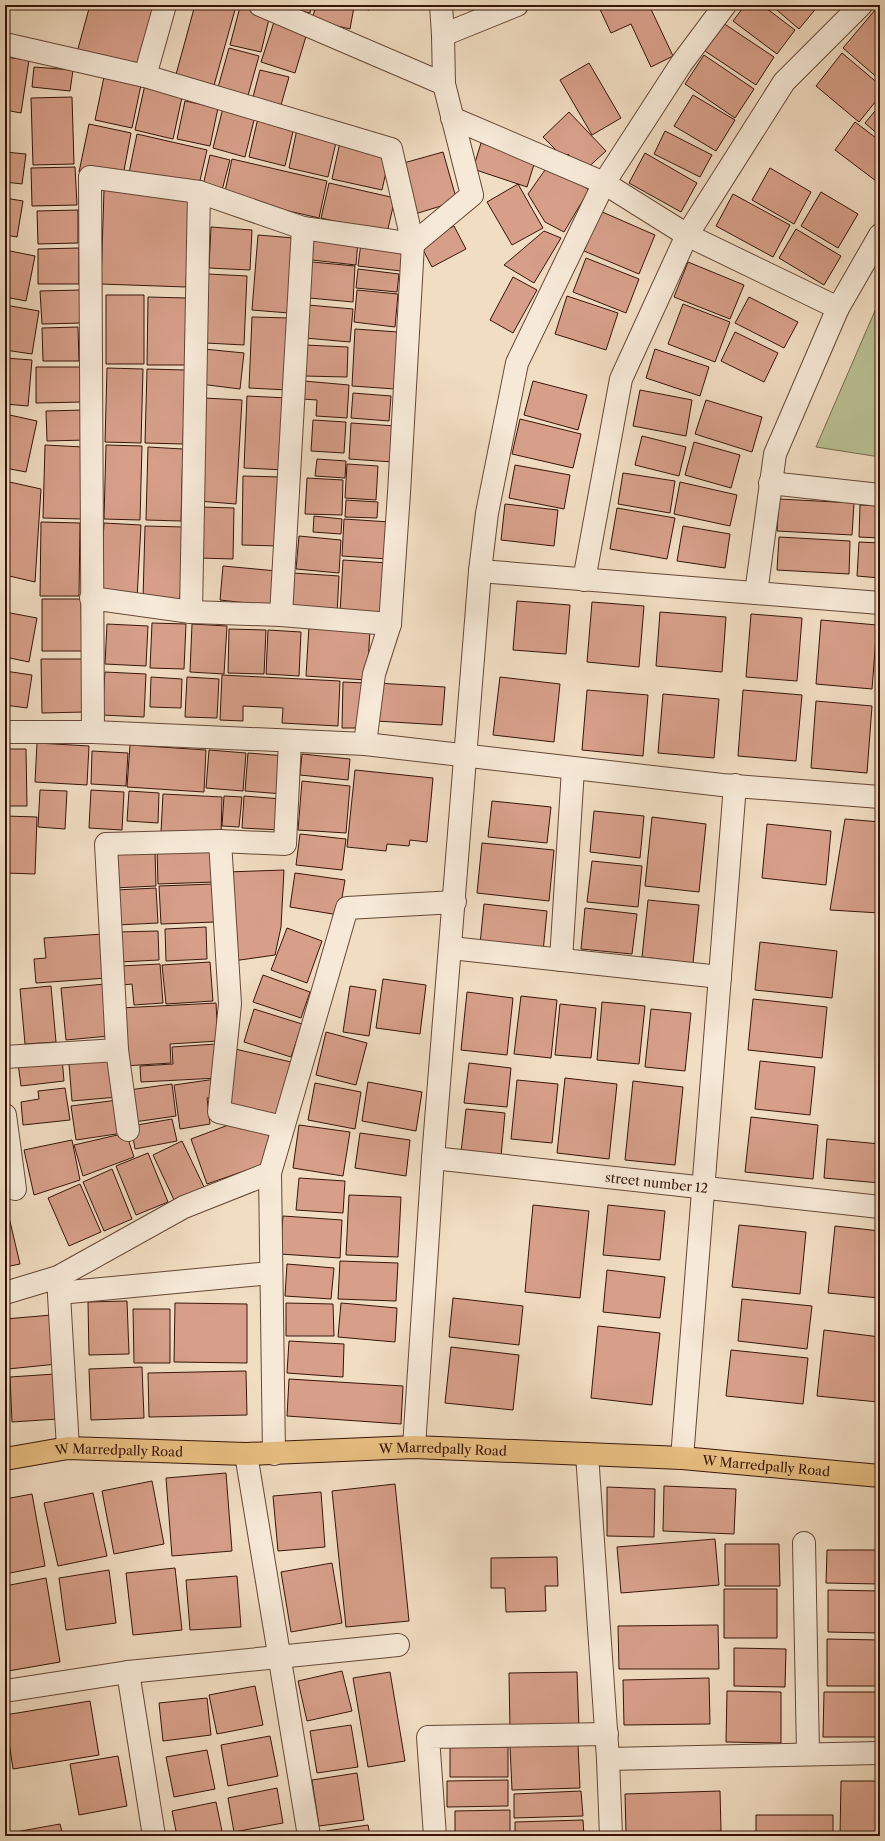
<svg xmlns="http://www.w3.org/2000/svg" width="885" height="1841" font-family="'Libre Caslon Text',serif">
	<rect width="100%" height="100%" fill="#f1ddc2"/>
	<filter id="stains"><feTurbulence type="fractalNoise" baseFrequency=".005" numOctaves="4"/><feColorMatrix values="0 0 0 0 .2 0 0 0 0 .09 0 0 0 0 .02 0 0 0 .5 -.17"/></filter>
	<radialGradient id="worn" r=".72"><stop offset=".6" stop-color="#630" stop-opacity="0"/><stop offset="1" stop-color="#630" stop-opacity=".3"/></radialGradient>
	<path fill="#b9c194" stroke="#786b4e" d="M880 302V457L816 447 877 306Z"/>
	<path fill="#d79f8a" stroke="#371508" d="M90 5H160L139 72 76 56Z
		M195 5 236 6 213 89 175 78Z
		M281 5H311L310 13 281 7Z
		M316 5H370L369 10 354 7 350 29 312 20Z
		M598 5H649L673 56 651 67 631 24 611 33Z
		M745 5H762L795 30 777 54 733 21Z
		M771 5H819L799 29Z
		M240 7 270 15 261 52 230 45Z
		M875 10 880 14V80L843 48Z
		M274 22 307 33 295 73 261 62Z
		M723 23 774 57 756 85 705 51Z
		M229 48 259 56 247 99 217 91Z
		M842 53 880 85V96L859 122 816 86Z
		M704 55 754 89 735 118 685 84Z
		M5 57 29 60 21 113 5 110Z
		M589 63 621 118 592 135 560 80Z
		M34 67 73 70 70 91 32 87Z
		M260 70 289 77 281 105 253 97Z
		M104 77 141 85 132 128 95 120Z
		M146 80 184 88 173 139 135 130Z
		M693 95 735 120 716 151 674 126Z
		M72 97 74 164 33 165 31 98Z
		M185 101 218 108 210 146 177 139Z
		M880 105V136L865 123Z
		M223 108 255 116 245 157 213 148Z
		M569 112 606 151 584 171 568 154 564 158 543 137Z
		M258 118 294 127 285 166 249 157Z
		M855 122 880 141V184L835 150Z
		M89 124 131 133 122 181 79 172Z
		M297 129 337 138 328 177 289 168Z
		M665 131 712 155 700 177 654 154Z
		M137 134 207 150 198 189 129 173Z
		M340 142 390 154 382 190 332 179Z
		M481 143 535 161 527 187 473 169Z
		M5 152 26 154 22 184 5 182Z
		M443 152 457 201 415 214 400 164Z
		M645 153 697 183 681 212 629 183Z
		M210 155 230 160 221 194 202 190Z
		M232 159 327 181 319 218 224 196Z
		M75 167 77 205 32 206 31 168Z
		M770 168 811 192 794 224 752 200Z
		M545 170 573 179 589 190 564 232 545 222 528 194Z
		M329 183 395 198 387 233 321 218Z
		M518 184 543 228 512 245 487 202Z
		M104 190 189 192 186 287 101 284Z
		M821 192 858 214 838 248 801 226Z
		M733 194 790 225 773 257 716 226Z
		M5 198 23 201 17 237 5 235Z
		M78 210V243L38 244 37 211Z
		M600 211 655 235 639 274 584 251Z
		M454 226 466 249 432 267 420 244Z
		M211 227 252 230 250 270 209 268Z
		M796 229 841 256 824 285 779 258Z
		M544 231 561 238 534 283 504 265Z
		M258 235 294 238 289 313 252 310Z
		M314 237 358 241 356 265 312 260Z
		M361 243 403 248 401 271 358 266Z
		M79 248V284H38V249Z
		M5 250 35 256 26 301 5 297Z
		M586 258 639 279 626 313 573 292Z
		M312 262 355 266 353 302 309 298Z
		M688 262 744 285 730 319 674 297Z
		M358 269 399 274 397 292 356 288Z
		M208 274 247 276 244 345 206 343Z
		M513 277 537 290 513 333 490 320Z
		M80 290 81 323 42 324 40 291Z
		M357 290 398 294 395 327 354 322Z
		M106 295H144V364H106Z
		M567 296 618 313 606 350 555 334Z
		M148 297 186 298 185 365H147Z
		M749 297 798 322 784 348 735 323Z
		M683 304 730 322 715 362 668 344Z
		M5 305 39 311 32 354 5 350Z
		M308 305 353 309 350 342 305 338Z
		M252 317 289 318 287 390 249 388Z
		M78 327 79 361H43L42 328Z
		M355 329 398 332 395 389 352 386Z
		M735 332 778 353 764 382 721 361Z
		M305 345 348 347 347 377 304 376Z
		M204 349 244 353 240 389 200 384Z
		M655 349 709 367 700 396 646 378Z
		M5 358 32 360 28 406 5 404Z
		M36 367H81L82 402 36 403Z
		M107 368 143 369 141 443 105 442Z
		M147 369 185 370 183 444 145 443Z
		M304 381 349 385 347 418 316 416 317 400 302 399Z
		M533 381 587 395 578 430 524 415Z
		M640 390 692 400 686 436 633 426Z
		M353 393 391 396 389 421 351 418Z
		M247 396 287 398 285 470 244 468Z
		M204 398 242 400 236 504 198 501Z
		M706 400 762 417 752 452 695 434Z
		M85 410 86 440 47 441 46 411Z
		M5 414 37 421 26 472 5 468Z
		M520 419 581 434 573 468 512 454Z
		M313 420 346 422 344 453 311 451Z
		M351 423 396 426 393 462 349 459Z
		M642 436 686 447 679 476 635 465Z
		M694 442 740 455 731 488 685 475Z
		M45 445 83 447 81 519 43 518Z
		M106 445 142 446 140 520 104 519Z
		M148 447 183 449 181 521 146 520Z
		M317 459 346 461 345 478 315 476Z
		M347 464 378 466 376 500 345 498Z
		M515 465 570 475 564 509 509 498Z
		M623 473 675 481 670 513 618 504Z
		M243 476 280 477 279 546 242 545Z
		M307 478 343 480 342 515 305 514Z
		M5 481 41 489 35 582 5 575Z
		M680 482 737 495 730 526 674 514Z
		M779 499 854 503 852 535 777 531Z
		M346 500 378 502 377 518 345 517Z
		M505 504 558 510 554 546 501 540Z
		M860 505 880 506V538L859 537Z
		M200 507 234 508 233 559 199 558Z
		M617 508 675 518 667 559 610 549Z
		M314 516 342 519 341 534 313 532Z
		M344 519 390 522 388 559 342 556Z
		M41 522 80 523 79 596H40Z
		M104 523 141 525 137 599 100 597Z
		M145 526 183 527 180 600 143 599Z
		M683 526 730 534 725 568 677 561Z
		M299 536 341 540 339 573 296 569Z
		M779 537 850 541 849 574 777 570Z
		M859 542 880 543V578L857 576Z
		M343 560 388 563 386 616 340 613Z
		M223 566 277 571 274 606 220 600Z
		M293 573 339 576 337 614 290 611Z
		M42 599H81L82 651H42Z
		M517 601 570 605 566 654 513 650Z
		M592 602 644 606 639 667 587 662Z
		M5 612 37 618 29 662 5 657Z
		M660 612 726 617 722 672 656 666Z
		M751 614 802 618 797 681 746 677Z
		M821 620 877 625 872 689 816 684Z
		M152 623 186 624 184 669 150 668Z
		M107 624 148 626 146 666 105 664Z
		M192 624 227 626 224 674 190 672Z
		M309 626 370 629 367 680 306 676Z
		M229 629 266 630 264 674 228 673Z
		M268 630 301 632 299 676 266 674Z
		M41 659H83L84 712 42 713Z
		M5 671 32 675 27 708 5 705Z
		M105 672 146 674 144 717 102 715Z
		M222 675 340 681 338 726 282 723 283 708 243 706V721L220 720Z
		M151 677 182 679 181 708 150 707Z
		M187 677 219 679 217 718 185 717Z
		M500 677 560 684 554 742 493 735Z
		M343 682 365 683 363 728H342Z
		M376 683 445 687 442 725 376 721Z
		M587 690 648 695 643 756 582 750Z
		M743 690 802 695 796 761 738 756Z
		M663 694 719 699 714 758 658 753Z
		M816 701 872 706 867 773 811 768Z
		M37 743 89 746 87 785 35 782Z
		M130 745 206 750 204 792 127 787Z
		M5 749H26L27 806H5Z
		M209 750 246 753 243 791 206 788Z
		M92 751 128 753 126 786 91 784Z
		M248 753 286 756 283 794 245 791Z
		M302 754 350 759 348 780 300 775Z
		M355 770 433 778 427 842 410 840 409 846 387 844 386 851 347 847Z
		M302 781 350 786 346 833 298 830Z
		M40 790 67 791 65 829 38 827Z
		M91 790 124 792 122 830 89 828Z
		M129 791 159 793 158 823 127 821Z
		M163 794 222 797 221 836 161 832Z
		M224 796 242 797 239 827 222 826Z
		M244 796 282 799 280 830 242 828Z
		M492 801 551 807 547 843 488 837Z
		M594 811 644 816 640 858 590 852Z
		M5 816 37 817 35 874 5 873Z
		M652 817 706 824 699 892 645 886Z
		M845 819 880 822V913L830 910Z
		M767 824 831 831 826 885 762 878Z
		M300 834 346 839 342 870 296 865Z
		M482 843 554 850 549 901 477 893Z
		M212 847 214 882 158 884 157 849Z
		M155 851 156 886 113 888 111 853Z
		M592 861 642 866 638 907 587 902Z
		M284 870 281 927 275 955 233 961 227 872Z
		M295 873 345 880 339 915 290 907Z
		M213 884 215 922 161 924 159 886Z
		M156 888 158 923 117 925 116 890Z
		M648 900 699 905 693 963 642 957Z
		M484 904 547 911 543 952 480 944Z
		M585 908 637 914 632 954 581 949Z
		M206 927 207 959 166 961 165 929Z
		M287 928 322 941 307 983 271 970Z
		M158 931 159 960 119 962 118 932Z
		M103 934 107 978 36 983 34 959 46 958 44 938Z
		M760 942 837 951 832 998 755 990Z
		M210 962 213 1001 166 1004 162 965Z
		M160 964 163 1003 134 1005 132 984 122 985 120 966Z
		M263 975 310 992 301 1018 253 1002Z
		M383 979 426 985 420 1034 376 1028Z
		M105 984 109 1036 66 1040 61 988Z
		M51 986 56 1042 25 1044 20 989Z
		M350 986 376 990 369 1036 343 1032Z
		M467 992 513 998 507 1055 461 1050Z
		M521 996 557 1000 551 1058 514 1054Z
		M753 999 827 1007 822 1058 748 1050Z
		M602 1002 645 1006 639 1064 597 1060Z
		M216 1003 218 1041 170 1044 171 1063 124 1066 120 1008Z
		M560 1004 596 1008 591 1058 555 1055Z
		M254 1009 302 1024 291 1057 244 1042Z
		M651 1009 691 1013 685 1071 645 1067Z
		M326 1032 367 1043 356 1085 316 1075Z
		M216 1044 218 1078 141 1082 140 1066 173 1064 172 1047Z
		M235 1049 291 1062 278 1119 222 1105Z
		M62 1058 64 1081 21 1086 18 1063Z
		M114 1060 118 1097 72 1101 69 1064Z
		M760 1061 815 1067 810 1115 755 1109Z
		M469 1063 511 1068 507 1107 464 1103Z
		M565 1078 617 1084 609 1159 557 1153Z
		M216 1079 219 1097 207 1098 210 1124 180 1129 174 1085Z
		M517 1080 558 1084 552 1143 511 1139Z
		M633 1081 683 1087 675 1165 625 1160Z
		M368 1082 422 1092 416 1131 362 1121Z
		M315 1083 361 1092 355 1129 308 1120Z
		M172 1084 176 1116 134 1122 129 1090Z
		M65 1088 70 1120 23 1125 21 1102 39 1099 38 1091Z
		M118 1100 123 1133 76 1140 71 1106Z
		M466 1109 505 1113 501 1156 461 1152Z
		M751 1117 818 1125 813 1179 745 1172Z
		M172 1119 177 1141 135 1149 131 1126Z
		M239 1121 277 1133 267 1163 207 1184 191 1139Z
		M299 1125 350 1132 343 1176 293 1168Z
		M126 1133 134 1157 83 1176 74 1145Z
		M360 1133 410 1140 406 1176 355 1168Z
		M827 1139 880 1144V1183L824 1178Z
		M72 1140 80 1180 34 1195 24 1150Z
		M182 1141 205 1189 175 1202 153 1155Z
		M148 1153 168 1202 136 1215 116 1166Z
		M112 1169 132 1219 104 1231 83 1182Z
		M299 1178 345 1181 343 1213 296 1210Z
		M80 1184 101 1232 69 1246 48 1198Z
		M349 1195 401 1197 398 1257 346 1255Z
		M533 1205 589 1211 580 1298 525 1292Z
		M608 1205 665 1211 660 1260 603 1255Z
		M8 1213 20 1264 5 1267V1214Z
		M283 1216 342 1220 340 1258 280 1254Z
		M739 1225 806 1232 800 1294 732 1287Z
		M835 1226 880 1231 879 1298 828 1293Z
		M340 1261 398 1263 396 1301 338 1299Z
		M287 1264 334 1268 331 1299 285 1296Z
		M607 1270 665 1277 660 1318 603 1312Z
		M453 1298 523 1306 519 1345 449 1337Z
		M742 1299 812 1306 807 1349 738 1341Z
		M127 1301 129 1354 89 1355 88 1302Z
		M175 1303 247 1304V1363L174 1362Z
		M286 1303 333 1304 334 1336H286Z
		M341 1303 397 1308 395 1342 338 1337Z
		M133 1309H170V1363H134Z
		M52 1315 57 1364 8 1369 5 1319Z
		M598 1326 660 1333 652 1405 591 1398Z
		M824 1330 880 1337 878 1402 817 1396Z
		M289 1341 344 1344 343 1377 287 1373Z
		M451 1347 519 1355 513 1410 445 1403Z
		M731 1350 808 1358 803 1404 726 1396Z
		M142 1367 144 1418 91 1420 89 1369Z
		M246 1371 247 1415 149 1417 148 1373Z
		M55 1374 58 1419 12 1422 10 1377Z
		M289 1379 403 1386 401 1424 287 1416Z
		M5 1400 9 1433H5Z
		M226 1473 232 1551 172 1556 166 1478Z
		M152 1481 164 1544 114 1554 102 1491Z
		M395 1484 409 1621 346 1627 332 1491Z
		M664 1486 736 1489 734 1534 663 1531Z
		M607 1487 655 1489 654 1537 607 1536Z
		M321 1492 325 1547 278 1551 273 1496Z
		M93 1493 107 1556 58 1566 44 1503Z
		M32 1494 45 1566 5 1574V1499Z
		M715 1539 719 1585 621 1593 617 1547Z
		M725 1544H779L780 1586H725Z
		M827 1550H880V1584L826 1583Z
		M557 1557 558 1586H545L546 1611 506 1612 505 1588H491V1558Z
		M332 1563 342 1623 291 1632 281 1572Z
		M175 1568 182 1630 133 1635 126 1573Z
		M109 1570 116 1623 66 1630 59 1578Z
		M237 1576 241 1627 190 1630 186 1580Z
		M46 1578 60 1662 8 1671 5 1655V1586Z
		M724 1589H777V1638H724Z
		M828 1590 880 1591V1633L828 1632Z
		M718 1625 719 1669H619L618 1626Z
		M827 1639 880 1640V1686H827Z
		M734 1648 786 1649 785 1687 734 1686Z
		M342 1671 352 1711 307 1721 298 1681Z
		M390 1672 405 1761 368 1767 353 1678Z
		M577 1672 579 1728 510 1730 509 1673Z
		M709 1678 710 1724 624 1725 623 1680Z
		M255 1686 263 1725 217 1734 209 1695Z
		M727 1691 781 1692V1743L726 1742Z
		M824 1692H880V1737H823Z
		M207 1698 211 1735 163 1741 159 1703Z
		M90 1701 99 1755 13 1769 5 1715Z
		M351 1725 358 1767 317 1773 310 1731Z
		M270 1736 278 1776 228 1786 221 1745Z
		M578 1744 580 1788 512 1790 510 1746Z
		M450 1747H508V1777H450Z
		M207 1750 215 1789 174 1797 166 1757Z
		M118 1756 127 1806 79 1815 70 1764Z
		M357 1773 364 1820 319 1826 312 1780Z
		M508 1780V1806L447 1807V1781Z
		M841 1781H880V1836H840Z
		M277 1788 283 1823 234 1832 228 1798Z
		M581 1791 583 1816 514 1818V1794Z
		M720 1791 721 1831 626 1833 625 1794Z
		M216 1802 223 1836H177L172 1811Z
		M510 1810V1835H455V1811Z
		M756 1815H833V1836H756Z
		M583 1820 584 1836H515V1822Z
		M60 1824 63 1836H10V1833Z
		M368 1825 370 1836H327L326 1831Z"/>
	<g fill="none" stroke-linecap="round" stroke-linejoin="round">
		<defs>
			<g id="minor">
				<path d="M260 5 444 84"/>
				<path d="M441 5 443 35"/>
				<path d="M5 44 145 76 391 149 413 244 399 493 390 624 374 674 365 744"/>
				<path d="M145 76 165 5"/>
				<path d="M452 118 604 183 687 235 838 308"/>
				<path d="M770 483 880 495"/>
				<path d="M480 571 880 603"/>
				<path d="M584 580 621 379 687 235 784 82 861 5"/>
				<path d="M756 593 775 454 838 308 880 235"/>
				<path d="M91 598 191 612 281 615 390 624"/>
				<path d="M191 612 199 192"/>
				<path d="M281 615 303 228"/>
				<path d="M5 732H93L365 744 722 785 880 797"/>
				<path d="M93 732 90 177 199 192 303 228 413 244 472 195 444 84 443 35 517 5"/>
				<path d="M220 841 230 1004 219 1112 283 1127"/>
				<path d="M451 948 720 977"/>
				<path d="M561 960 573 769"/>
				<path d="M117 1050 106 844 220 841 285 844 290 741"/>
				<path d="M5 1057 117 1050 128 1130"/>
				<path d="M5 1115 15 1189"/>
				<path id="s1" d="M433 1158 880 1207"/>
				<path d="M270 1173 274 1454"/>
				<path d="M58 1278 68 1448"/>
				<path d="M5 1293 58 1277 184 1207 270 1173 347 908 455 902"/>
				<path d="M59 1293 271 1273"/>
				<path d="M414 1447 433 1158 480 571 487 513 517 363 604 183 681 64 725 5"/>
				<path d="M246 1454 309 1836"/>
				<path d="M587 1454 608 1759 880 1753"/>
				<path d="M682 1458 735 785"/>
				<path d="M804 1543 808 1754"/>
				<path d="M128 1672 154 1836"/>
				<path d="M5 1691 128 1672 398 1645"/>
				<path d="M608 1759 611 1836"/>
				<path d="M435 1836 428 1737 607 1734"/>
			</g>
			<g id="major">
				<path id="s2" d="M5 1459 68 1448 246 1454 414 1447 682 1458 880 1476"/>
			</g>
		</defs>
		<use href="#minor" stroke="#664736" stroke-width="24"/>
		<use href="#major" stroke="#371508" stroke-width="24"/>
		<use href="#minor" stroke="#f6e9d7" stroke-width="22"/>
		<use href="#major" stroke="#e8be81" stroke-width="22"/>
	</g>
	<g text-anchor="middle" stroke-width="3.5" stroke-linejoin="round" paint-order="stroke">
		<g font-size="13" fill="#371508" stroke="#f6e9d7">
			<text dy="5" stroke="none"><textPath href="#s1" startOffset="225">street number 12</textPath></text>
			<text dy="5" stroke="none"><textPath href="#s2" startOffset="439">W Marredpally Road</textPath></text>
			<text dy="5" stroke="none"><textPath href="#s2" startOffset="115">W Marredpally Road</textPath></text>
			<text dy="5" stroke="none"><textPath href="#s2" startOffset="763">W Marredpally Road</textPath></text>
		</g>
	</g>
	<rect width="885" height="1841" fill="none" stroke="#f1ddc2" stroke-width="20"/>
	<rect x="6" y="6" width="873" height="1829" fill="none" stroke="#371508" stroke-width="2"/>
	<rect x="10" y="10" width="865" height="1821" fill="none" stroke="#371508"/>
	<rect width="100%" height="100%" filter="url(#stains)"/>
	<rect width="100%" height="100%" fill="url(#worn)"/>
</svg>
